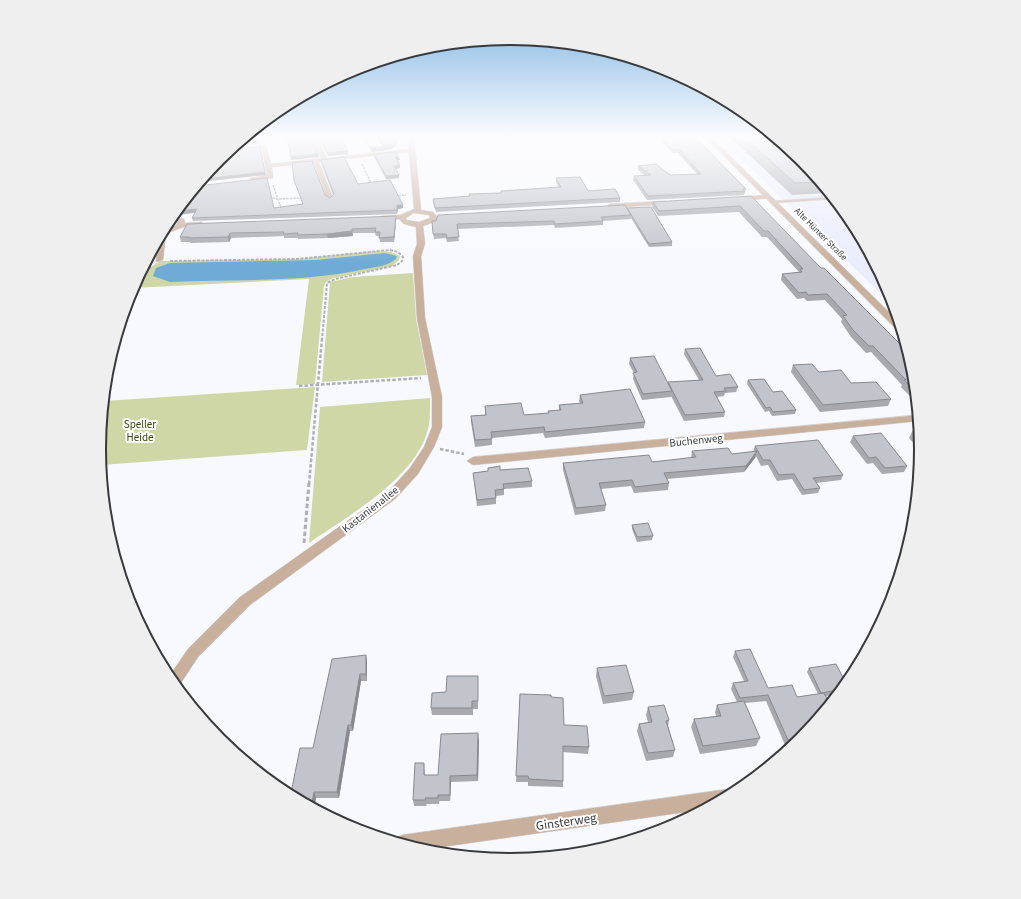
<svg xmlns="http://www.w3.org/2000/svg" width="1021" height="899" font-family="'Source Sans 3',sans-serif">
	<rect width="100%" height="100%" fill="#f8f9ff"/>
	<path fill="#e9edfd" d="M718 137H775L802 159 853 221 891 292 895 307Z"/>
	<path fill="#cfd7a6" d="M375 251 391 252 400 256 399 260 392 266 333 278 326 282 324 286 315 384 296 385 309 279 132 288 140 274 160 261 297 259Z
		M413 273 416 318 427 375 322 382 330 282 353 277Z
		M315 387 307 450 101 465 99 449 104 401Z
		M430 398C430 407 430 417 429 425 419 477 349 515 309 543L320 407Z"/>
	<path fill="#6fabd4" d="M385 253 397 256 396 259C388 266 375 267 365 269 301 283 235 279 170 282L153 276 156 268 170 263 315 260Z"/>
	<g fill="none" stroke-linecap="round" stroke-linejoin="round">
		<defs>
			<path id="service" d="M833 197 835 199 774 203 772 202 774 201Z"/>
			<path id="minor" d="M311 137H317L327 158 409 149 408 137H414L421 210 433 212 438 218 434 222 423 226 425 244 421 256 425 318 442 397V427L434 447 418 474 395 499 250 605 198 657 177 689 168 678 188 649 240 597 387 493 410 468 424 447 432 427V397L417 318 413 256 417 244 416 227 404 224 399 219 382 220 378 218 382 216 400 215 414 209 409 152 319 162 333 198 330 200 327 198 314 163 272 167 273 178 253 181 250 179 251 178 267 175 262 148 238 151 235 149 266 145 271 164 321 158ZM414 213 429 215 430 218 419 222 406 220V218Z
				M769 195 772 197 771 198 740 201 737 199 740 197Z
				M666 201 669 203 668 204 610 208 607 206 610 204Z
				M172 216 184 219 185 223 201 222 205 224C199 228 191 226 185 227 180 228 172 232 166 233L163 260 156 262 157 242 164 229 174 227 177 224V222L169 220Z
				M919 415V421L473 465 467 461 473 457Z
				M729 789 736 793 707 809 421 850 394 842 396 838 402 835Z"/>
			<path id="tertiary" d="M705 137H711L900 323 903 332H899Z"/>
		</defs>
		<use href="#service" stroke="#d2d3d8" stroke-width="1"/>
		<use href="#minor" stroke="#d2d3d8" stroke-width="1"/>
		<use href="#tertiary" stroke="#d2d3d8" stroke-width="1"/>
		<path stroke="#aeafb3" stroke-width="1.5" stroke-dasharray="2.5 1" stroke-linecap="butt" d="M364 137 369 147
			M362 164 372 185
			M273 185 281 208
			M395 196 406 195
			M269 197 277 199 304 198"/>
		<path stroke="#aeafb3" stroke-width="2" stroke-dasharray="3 1.5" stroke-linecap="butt" d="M170 261 297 259 390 250 398 252 403 257 402 261 397 265 335 279 327 283 322 340
			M141 272 151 267"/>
		<path stroke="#aeafb3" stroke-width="2.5" stroke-dasharray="3.5 2" stroke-linecap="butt" d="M299 386 421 378
			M440 449 464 454
			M309 484 322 339"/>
		<path stroke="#aeafb3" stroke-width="3" stroke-dasharray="4.5 2.5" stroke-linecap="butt" d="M304 543 309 483"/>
		<use href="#service" fill="#c9b09d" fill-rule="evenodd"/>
		<use href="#minor" fill="#c9b09d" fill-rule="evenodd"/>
		<use href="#tertiary" fill="#c9b09d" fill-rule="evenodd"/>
	</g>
	<path fill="#a7a9af" d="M246 137H257L259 144 236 145Z
		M318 137H340L348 154 328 156Z
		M377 137H394L397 141 396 147H393V149L371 152 370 147H383Z
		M661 137H695L746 189 744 195 647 200 633 180 634 176H646L638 170V166L670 175 697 174 678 153H673L661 141Z
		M730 137H775L802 159 830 193 792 195Z
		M374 154 399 157 400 160H397L400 168 396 169 399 178 386 179 374 157Z
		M321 160 358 184 403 205V208L398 209 397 214 193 221 192 218 195 213 177 215 197 186 274 208 303 204 295 183 292 163 325 195 330 198 333 195 321 163Z
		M556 178 588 191 620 198V202L436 212 433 202V199L470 196 469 194 501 193V191L559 188 556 182Z
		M751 196 914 369 917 400H914L901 387 902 385 871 352 866 353 851 337 841 322 842 319 825 300 807 301 804 298 797 299 781 280 782 274 799 272 767 237H762L739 212 658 216 652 207 653 202Z
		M627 208 672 242V246L649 247 631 218V219L603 221V225L555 228 554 225 457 229 459 241 447 242 446 238 434 239 432 226Z
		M396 216V221L394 242H380L379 236H376L375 233H353V236L328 238 298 239V238H284V236L231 238 229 242 190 243V242H181L180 237Z
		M685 349 716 376 738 387 736 392 725 393 724 396 717 397 725 412 724 417 684 421 671 396V397L642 400 633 379 634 373 629 364 630 358 668 383 699 380 684 354Z
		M793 365 819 372 851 383 891 399 888 406 820 412 791 372Z
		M748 380 773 392 796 410 795 414 772 416 769 411 765 412 747 384Z
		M580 395 645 422 644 428 545 438 543 433 492 438V445L475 447 471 422V416L485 415V406L524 415 548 413V411L559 410V405L580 403 579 401Z
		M913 430H920L922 450V453L909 438Z
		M853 436 907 466 904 472 882 474 873 463 867 464 850 442Z
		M755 446 843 475 841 480 816 483 820 488 818 493 802 495 792 479 777 481 768 465 761 466 756 456 755 458 744 472 667 479 669 483 668 490 634 493 631 486 601 489 606 505 605 511 575 515 563 470V463L652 462 691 458 692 451 732 454 753 452Z
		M488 468 500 470 532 481V487L504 489V495L496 496V504L477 506 473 473 488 471Z
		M632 525 653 536 652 540 637 542 632 529Z
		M735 651 768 688 797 697 818 694 807 672 809 668 847 685 840 694 826 696 830 705 801 741 798 743 785 745 766 701 745 703 760 738 756 746 700 754 691 727 694 719 716 716 715 712 717 705 737 702 731 689 733 683 744 681 733 657Z
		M366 655 367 662V681H361L353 731H350L339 798H316L314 809 284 793H291L313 748Z
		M597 668 634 692 632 700 603 704 596 676Z
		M478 684V709H473V715H432L431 708 446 692Z
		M520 694 551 697 564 725 589 747 588 754 563 752V787L528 786V782H516Z
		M648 707 669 720 668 726 675 750 673 757 646 761 637 731 639 724 648 722 646 715Z
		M479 740 478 781 451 782 450 801H439V804H426L427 806H414L413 800 424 763 425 775H438Z"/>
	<path fill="#88898f" d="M396 144V147H393V149L371 152V149L384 147 383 145Z
		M348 151V154L328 156 327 153Z
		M318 154 319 157 291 160V157Z
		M395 157H399L400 160H396Z
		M400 165V168L394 169V166Z
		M265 172 266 175 200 182 203 179Z
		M399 175V178L386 179V176Z
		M397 205H403V208L398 209 397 214Z
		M197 209 198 212 177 215 176 211Z
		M396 216V221L394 242V237Z
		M352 229 353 236 328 238 327 234Z
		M230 233 231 238 229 242 228 237Z
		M757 451 755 458 744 472 746 466Z
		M366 655 367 662V681L366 674Z
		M360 674 361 681 353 731 351 725Z
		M348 725 350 731 339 798 337 792Z
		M478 733 479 740 478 781 477 775Z
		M450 776 451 782 450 801Z
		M314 792 316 798 314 809 311 807Z"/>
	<path fill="#c2c4cc" stroke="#88898f" d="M246 137H257L258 141 240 142Z
		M287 137H310L318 154 291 157Z
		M319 137H340L348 151 327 153Z
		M378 137H394L397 141H394L396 144 383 145Z
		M661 137H695L746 189H743L745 191 648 196 634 176 651 175 638 166 656 164 670 175 701 174 679 149 673 150Z
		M744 137H775L802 159 821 182 795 183Z
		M393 146 371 149 370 147Z
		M260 147 265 172 203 179 220 158 232 148Z
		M396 152 399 157H395L400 165 394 166 399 175 386 176 374 154Z
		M344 157 358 184 390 180 403 205H397V210L192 218 197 209 176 211 197 186 267 178 274 208 303 204 294 180 292 163 312 161 325 195 330 198 334 194 321 160Z
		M580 177 588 191 615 189 620 198 435 208 433 199 470 196 469 194 501 193V191L561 187 556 178Z
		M751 196 821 268H824L909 353 914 369 916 393 904 380H906L873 346H869L853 330 843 316 847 315 827 294 808 295 806 292 799 293 782 274 802 272 800 269H803L768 231H764L740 206 659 211 653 202Z
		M625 205 631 215 601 217 603 221 555 224 554 221 457 224 459 237 447 238 446 234H433L432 221H436L438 215Z
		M651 207 672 242 649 244 627 208Z
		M396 216 394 237 379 238 380 232H375L376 228 352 229V231L327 234 297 235 298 233 283 234 284 232 230 233 228 237 189 238V237H180L187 224Z
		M700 348 716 376 730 374 738 387 724 388 726 391 714 392 725 412 685 415 668 382 703 380 685 349Z
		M654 356 672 391 643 394 633 373 637 372 630 358Z
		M812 364 819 372 841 370 851 383 876 382 891 399 823 405 793 365Z
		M764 379 773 392 782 391 796 410 773 412 770 407 766 408 748 380Z
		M630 389 645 422 545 432 544 427 491 432 492 439 475 440 471 416 486 415 485 406 521 403 524 415 549 413 548 411 561 410 559 405 583 403 580 395 604 392Z
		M913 430H920L921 440Z
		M881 433 907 466 885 468 876 457 869 458 853 436Z
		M818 440 843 475 813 478 820 488 804 490 794 474 779 475 770 460H763L755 446Z
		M728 448 732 454 757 451 746 466 664 473 669 483 635 487 632 480 599 483 606 505 576 508 563 463 649 455 652 462 696 457 692 451Z
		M500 466V470L528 468 532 481 503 484 504 489 495 490 496 498 477 500 473 473 488 471V468Z
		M648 523 653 536 637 537 632 525Z
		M750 649 768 688 792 685 797 697 824 693 830 705 804 737 788 740 768 695 740 698 733 683 748 681 735 651Z
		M366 655V674H360L351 725H348L337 792H314L311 807 284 793H291L300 748H313L332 659Z
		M836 664 847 685 843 689 821 693 809 668Z
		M626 665 634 692 604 696 597 668Z
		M447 676H478V701H472V708H431L432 693 446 692Z
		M520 694 551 695V697L563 698 564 725 587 726 589 747 563 746V781L529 779 528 776H516Z
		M744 701 760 738 703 746 694 719 721 716 717 705Z
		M664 705 669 720 666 721 675 750 648 753 639 724 652 722 648 707Z
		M478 733 477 775 450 776V795H438V798H425L426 800H413L415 763H424V775H438L441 734Z"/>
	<linearGradient id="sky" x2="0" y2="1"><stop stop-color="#77b0e0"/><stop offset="0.52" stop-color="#fcfcff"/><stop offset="1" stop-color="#fcfcff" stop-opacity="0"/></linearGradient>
	<rect width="1021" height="263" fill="url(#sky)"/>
	<g text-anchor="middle" stroke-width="4" stroke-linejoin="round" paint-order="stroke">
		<g font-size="9" fill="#393a3d" stroke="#fff">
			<text transform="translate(821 234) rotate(45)" y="3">Alte Hünxer Straße</text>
		</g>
		<g font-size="11" fill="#3a400f" stroke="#fff">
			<text x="140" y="428">Speller<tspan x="140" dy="13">Heide</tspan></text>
		</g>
		<g font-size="11" fill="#393a3d" stroke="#fff">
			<text transform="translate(696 440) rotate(-6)" y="4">Buchenweg</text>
			<text transform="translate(370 509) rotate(-38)" y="4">Kastanienallee</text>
		</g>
		<g font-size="13" fill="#393a3d" stroke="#fff">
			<text transform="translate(566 821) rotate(-8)" y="5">Ginsterweg</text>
		</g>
	</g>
	<path d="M0 0H1021V899H0ZM106 449a404 404 0 1 1 808 0a404 404 0 1 1-808 0Z" fill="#efefef" fill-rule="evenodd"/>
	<path fill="none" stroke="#393a3d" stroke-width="2" d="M106 449a404 404 0 1 1 808 0a404 404 0 1 1-808 0Z"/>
</svg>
